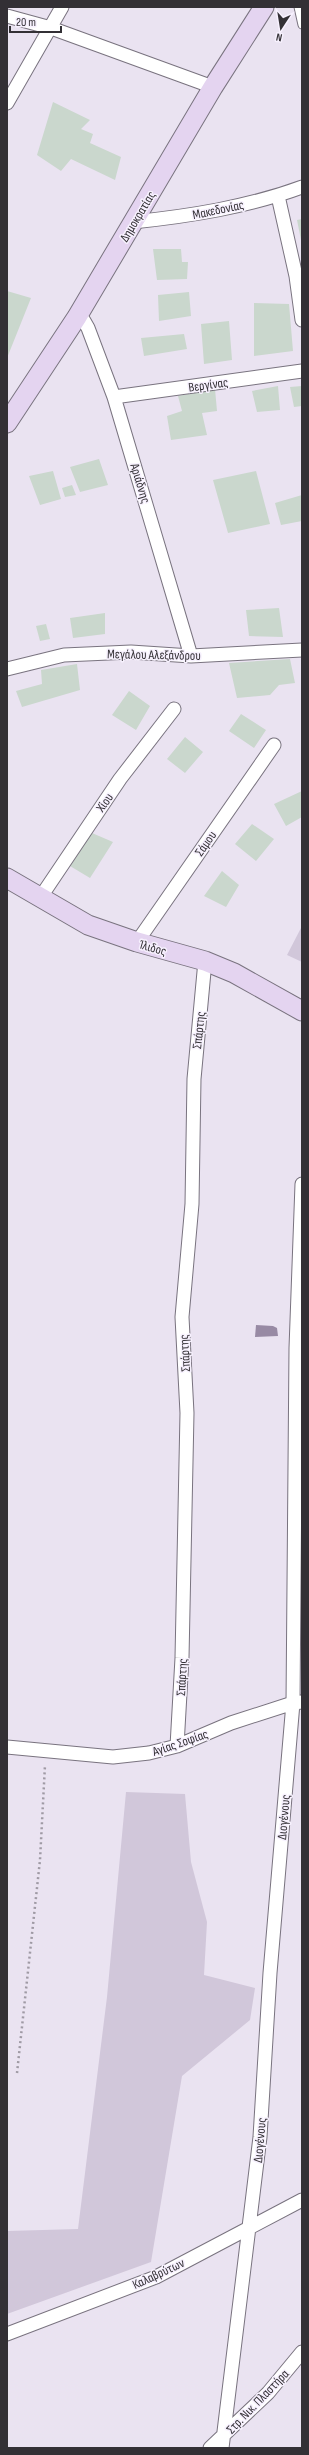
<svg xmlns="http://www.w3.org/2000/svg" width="309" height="2455" font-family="'Sofia Sans Condensed',sans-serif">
	<rect width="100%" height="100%" fill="#eae3f1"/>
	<path fill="#d1c7da" d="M302 926V962L287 955Z
		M126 1792 185 1794 191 1862 207 1922 204 1975 255 1988 250 2020 182 2076 151 2262 7 2314V2231L78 2229 107 1997Z"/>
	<path fill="#988aa4" d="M256 1325 273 1326 277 1328 278 1336 255 1337Z"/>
	<path fill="#cad7cd" d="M53 102 90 120 81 129 93 134 90 143 121 157 115 180 71 159 61 171 37 155Z
		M302 219V240H301L297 220Z
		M153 249H181L182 262H188L187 279 157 280Z
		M7 291 31 298 7 358Z
		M189 292 191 316 159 321 158 295Z
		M254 303 289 304 293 351 254 356Z
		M229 321 232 360 204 364 201 324Z
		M184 334 187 349 144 356 141 338Z
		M278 386 280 410 257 412 252 391Z
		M302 386V406L294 407 290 387Z
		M215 389 217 411 202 413 207 435 171 440 167 416 182 411 178 396Z
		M99 459 108 485 80 492 70 467Z
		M53 471 61 499 40 505 29 476Z
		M256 471 270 524 228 533 213 480Z
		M72 485 76 495 65 497 62 488Z
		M302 495V521L281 525 275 503Z
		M279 608 283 637 249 636 246 610Z
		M105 613V634L73 638 70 618Z
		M46 624 50 639 40 641 36 626Z
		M290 659 295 683 279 685 270 695 237 698 229 663Z
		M77 664 80 690 22 707 16 691 42 684 41 670Z
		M129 691 150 706 136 730 112 715Z
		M241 714 266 730 254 748 229 731Z
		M185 737 203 752 185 773 167 759Z
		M302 791V817L286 826 274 804Z
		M252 824 274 839 256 861 235 844Z
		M92 833 113 842 90 878 70 866Z
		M222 871 239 885 226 907 204 896Z"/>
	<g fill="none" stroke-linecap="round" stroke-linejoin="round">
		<defs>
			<path id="lane" d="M298 7 302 25"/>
			<path id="street" d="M7 16 51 28 213 87
				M7 103 62 7
				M278 196 296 276 302 320
				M133 222C190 216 248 207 302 187
				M77 317 84 321 88 328 114 397 191 656
				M114 397 302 371
				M7 669 64 655 131 652 191 656 302 650
				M40 898 120 779 174 709
				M137 942 274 745
				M177 1746 182 1658 187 1413 182 1317 192 1204 194 1079 205 961
				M7 1747 113 1757 149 1753 177 1746 231 1723 293 1703 302 1702
				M7 2334 156 2277 302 2200
				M210 2448 268 2393 302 2352
				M222 2448 260 2137 270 1973 293 1703 296 1348 302 1184"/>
			<path id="secondary" d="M7 423 77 317 213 87 264 7
				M7 878 88 925 137 942 205 961 234 973 302 1011"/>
		</defs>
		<use href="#lane" stroke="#79737f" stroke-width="9"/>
		<use href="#street" stroke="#79737f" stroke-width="15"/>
		<use href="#secondary" stroke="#79737f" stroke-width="21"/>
		<path stroke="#9f9aa4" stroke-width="2.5" stroke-dasharray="2 3" stroke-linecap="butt" d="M17 2073 40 1860 45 1765"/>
		<use href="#lane" stroke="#fff" stroke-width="7"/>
		<use href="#street" stroke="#fff" stroke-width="13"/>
		<use href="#secondary" stroke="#e4d4f0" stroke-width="19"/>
	</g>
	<g text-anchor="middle" stroke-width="3" stroke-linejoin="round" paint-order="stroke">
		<g font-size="13" fill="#333035" stroke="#f7f1fe">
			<text transform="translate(218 209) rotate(-12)" y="5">Μακεδονίας</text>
			<text transform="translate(137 216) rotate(-59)" y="5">Δημοκρατίας</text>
			<text transform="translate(208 384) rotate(-8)" y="5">Βεργίνας</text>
			<text transform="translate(141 483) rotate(73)" y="5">Αριάδνης</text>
			<text transform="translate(154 654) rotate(1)" y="5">Μεγάλου Αλεξάνδρου</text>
			<text transform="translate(104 802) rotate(-55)" y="5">Χίου</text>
			<text transform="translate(205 843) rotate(-55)" y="5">Σάμου</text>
			<text transform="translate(153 947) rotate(16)" y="5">Ίλιδος</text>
			<text transform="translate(198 1030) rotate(-84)" y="5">Σπάρτης</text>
			<text transform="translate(184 1353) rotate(-93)" y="5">Σπάρτης</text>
			<text transform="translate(181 1677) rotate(-87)" y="5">Σπάρτης</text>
			<text transform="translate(180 1742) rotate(-19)" y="5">Αγίας Σοφίας</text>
			<text transform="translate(283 1817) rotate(-85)" y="5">Διογένους</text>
			<text transform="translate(259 2140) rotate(-85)" y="5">Διογένους</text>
			<text transform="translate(158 2273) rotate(-25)" y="5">Καλαβρύτων</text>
			<text transform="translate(257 2401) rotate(-46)" y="5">Στρ. Νικ. Πλαστήρα</text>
		</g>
	</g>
	<rect width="309" height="2455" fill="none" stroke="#333035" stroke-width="16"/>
	<g transform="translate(281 28) rotate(192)" stroke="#f7f1fe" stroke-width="3" paint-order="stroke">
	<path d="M0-3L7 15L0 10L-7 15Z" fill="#333035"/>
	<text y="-6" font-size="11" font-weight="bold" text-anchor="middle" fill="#333035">N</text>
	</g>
	<path d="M10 26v6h51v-6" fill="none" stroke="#333035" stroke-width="2"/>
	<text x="16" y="26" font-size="12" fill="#333035" stroke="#f7f1fe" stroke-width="3" paint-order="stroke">20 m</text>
</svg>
